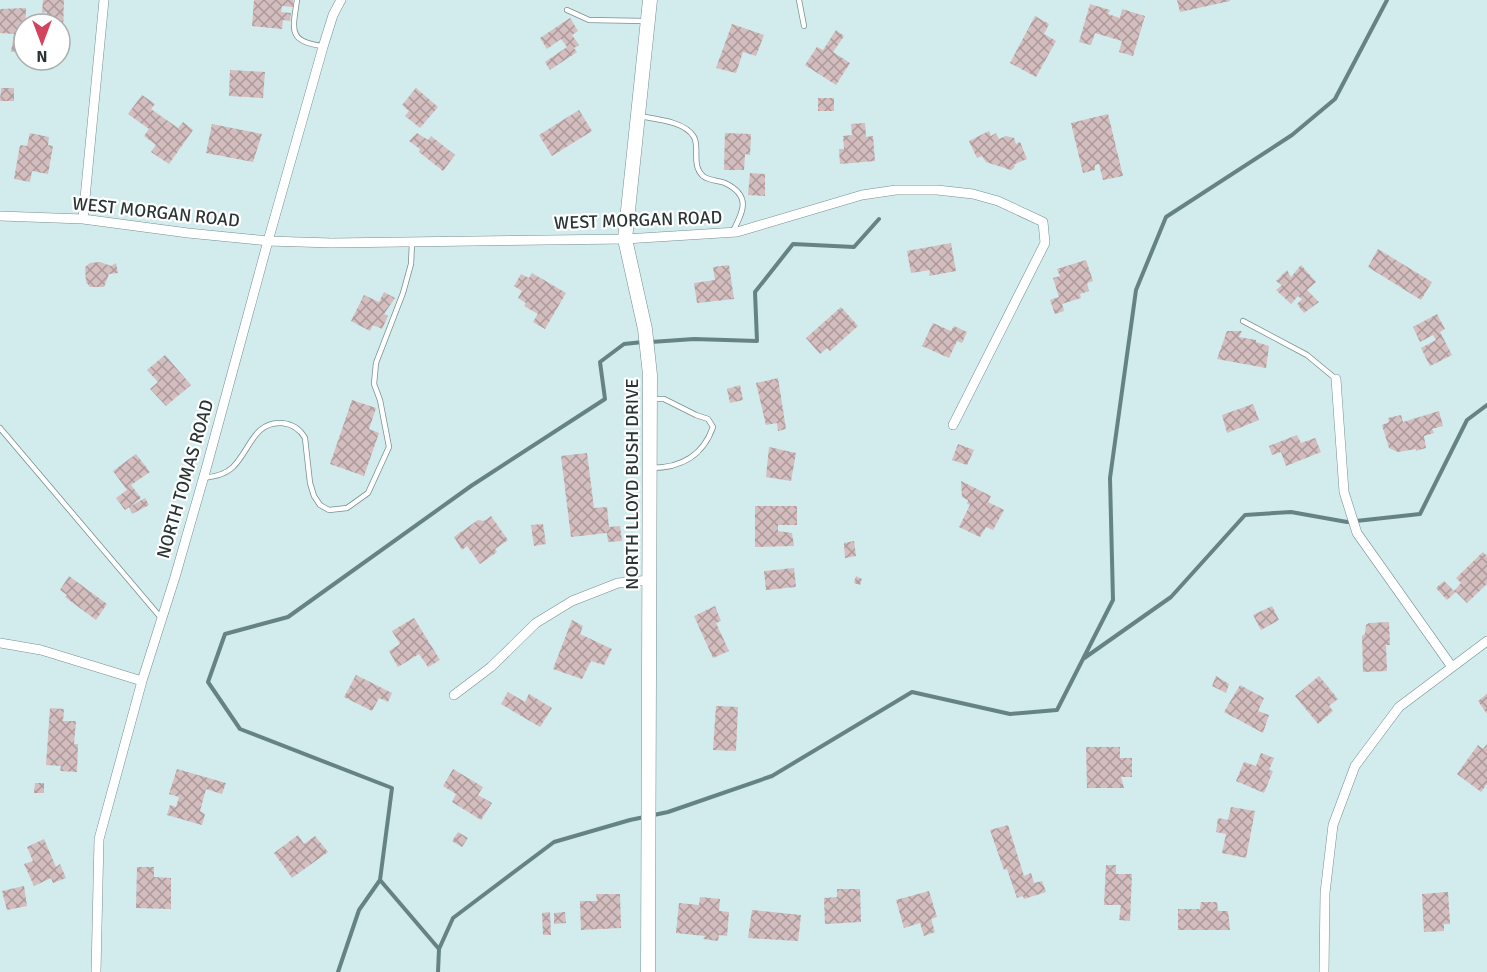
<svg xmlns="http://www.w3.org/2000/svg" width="1487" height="972" font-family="Signika,sans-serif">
	<defs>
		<pattern id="building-cross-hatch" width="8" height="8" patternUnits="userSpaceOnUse" patternTransform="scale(1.5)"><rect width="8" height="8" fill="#d4bdbe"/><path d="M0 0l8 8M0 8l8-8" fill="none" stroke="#ac9a9b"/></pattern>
	</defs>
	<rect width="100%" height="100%" fill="#d2ebec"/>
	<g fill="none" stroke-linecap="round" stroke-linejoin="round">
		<path stroke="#668384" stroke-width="4" d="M651 342 694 339 757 341 755 292 793 244 854 247 879 219
			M1083 659 1171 597 1245 515 1291 512 1347 522 1420 514 1467 420 1487 405
			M439 949 380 880 392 788 240 729 208 682 225 634 288 617 471 486 605 399 600 362 624 344 643 342
			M338 972 359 910 380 880
			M438 972 439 949 453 918 554 842 630 820 668 812 772 776 912 692 1010 714 1057 710 1113 600 1110 478 1136 290 1166 217 1292 135 1335 99 1387 0"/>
	</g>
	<path fill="url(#building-cross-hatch)" d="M43 0H64L63 33H60V24H46L47 12 42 13Z
		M254 0H293V7L282 6 281 12 291 13 290 21 283 20 282 29 252 26Z
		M1177 0H1230V1L1180 12Z
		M1090 4 1110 10 1108 14 1120 18 1122 9 1145 16 1133 56 1119 52 1122 41 1095 33 1091 45 1079 42Z
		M26 8 24 51 11 52 14 34 0 33V9Z
		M1035 16 1049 24 1044 34 1056 41 1036 77 1010 63Z
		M570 18 578 31 572 35 579 45 574 48 577 52 550 70 545 62 567 47 561 39 547 49 540 38Z
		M732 24 764 35 756 56 743 52 736 73 716 68Z
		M836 30 844 36 833 52 850 63 836 85 805 65 817 47 823 50Z
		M230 70 265 72 263 98 229 96Z
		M1 88H14V101H0Z
		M416 88 438 107 420 128 405 116 409 111 402 105Z
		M142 95 155 104 151 109 178 128 183 122 193 130 169 164 151 152 156 145 144 136 149 129 128 114Z
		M818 98H834V111H818Z
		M579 110 592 131 552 156 539 135Z
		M1108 114 1123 176 1103 180 1099 164 1095 165V170L1083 173 1071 123Z
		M865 123 866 137 873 136 875 161 840 164 839 149H844L843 136 852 135 851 124Z
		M212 124 262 134 253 162 206 153Z
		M989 131 991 136 996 133 999 139 1006 136 1014 138 1016 144 1020 142 1027 159 1015 164 1014 168 1011 170 986 162 982 156 977 158 969 141Z
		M30 133 49 137 48 145 53 146 48 174 32 171 30 182 14 179 20 145 27 146Z
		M417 133 428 140 431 136 455 155 443 171 419 152 420 149 409 141Z
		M725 133 751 134 750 155 745 154 744 170H724Z
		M750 173 765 174V196L748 195Z
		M951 243 956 271 929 276 930 270 911 273 907 251Z
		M1378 249 1432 282 1421 300 1368 267Z
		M1086 260 1093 281 1087 283 1089 291 1080 294 1081 298 1062 304 1064 311 1055 314 1050 300 1059 297 1053 278 1060 276 1057 269Z
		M100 262 111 266 116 263 118 273 109 274 104 287H90L86 282 85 267 90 263Z
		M729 265 734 299 697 303 694 283 715 280 713 267Z
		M1301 265 1316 282 1307 290 1319 302 1304 313 1297 304 1302 299 1298 296 1291 304 1276 290 1282 285 1276 281 1287 270 1291 277Z
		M532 273 566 293 545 329 533 322 538 314 524 306 526 303 518 298 522 291 514 286 521 274 529 278Z
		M384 292 395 298 384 314 388 316 382 329 373 325 370 331 351 321 364 295 379 302Z
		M841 307 858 326 830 351 827 348 820 354 806 338Z
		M1437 314 1445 329 1440 332 1452 355 1430 366 1421 348 1436 340 1433 335 1420 342 1413 327Z
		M933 323 951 331 954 326 967 332 962 343 957 341 949 358 922 346Z
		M1227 331H1242L1239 337 1256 340V342L1269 346 1266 368 1217 359Z
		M165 355 191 385 166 406 150 389 158 382 147 370Z
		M778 378 786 429 778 431 777 423 766 425 756 383Z
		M740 385 743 400 730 403 727 389Z
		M352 400 376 408 369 429 379 433 364 476 330 464Z
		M1253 404 1259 420 1227 433 1222 415Z
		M1439 411 1443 426 1432 429 1434 433 1424 436 1426 448 1416 451V449L1398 452 1389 448 1382 425 1389 422 1388 418 1401 415 1403 422Z
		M1297 435 1301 443 1315 438 1321 452 1286 466 1281 452 1272 455 1269 446Z
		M958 444 974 450 967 465 952 460Z
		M769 447 796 453 791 481 766 477Z
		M587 453 594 508 607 507 609 527 620 526 622 541 608 542 607 533 571 537 561 456Z
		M136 454 150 472 131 485 141 498 125 510 116 498 127 490 113 471Z
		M961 481 991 496 988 502 1004 510 993 530 986 527 980 537 959 527 970 505 967 504 968 500 962 497Z
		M145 498 149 505 132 514 129 507Z
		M755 506H797V525H778V531L792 533 794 546 755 547Z
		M491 516 508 540 495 549 497 552 480 564 467 546 462 550 454 537 478 520 484 521Z
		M543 524 546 544 534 546 531 525Z
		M854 541 856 556 845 558 844 543Z
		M1483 552 1487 556V584L1467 603 1456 592 1447 600 1436 588 1444 581 1454 591 1461 583 1456 578Z
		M794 568 796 587 766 590 764 571Z
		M69 576 107 604 96 620 65 597 67 595 60 590Z
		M856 576 862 579 860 585 854 583Z
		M715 606 721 621 716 623 729 651 713 658 694 616Z
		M1272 606 1279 620 1261 630 1253 615Z
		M414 618 440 660 428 667 419 654 398 667 389 651 400 644 392 631Z
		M572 620 583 626 580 634 612 649 604 665 591 661 582 679 553 669Z
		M1389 622 1390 645H1386L1387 671 1363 672 1362 636 1365 634 1366 625 1369 623Z
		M356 675 392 693 388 702 379 698 372 711 344 697Z
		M1216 676 1229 684 1226 693 1212 686Z
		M1319 676 1338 699 1329 706 1333 711 1318 724 1295 696Z
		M1240 685 1264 698 1258 711 1269 715 1263 733 1224 712Z
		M508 692 525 702 529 694 552 708 540 727 501 704Z
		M1487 694V714L1478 701Z
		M716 706 738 707 736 751 713 750Z
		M50 708 64 709 63 721H76L74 744H78L77 772 60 771 61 766 46 765Z
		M1487 744V784L1481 792 1457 774 1478 745 1483 749Z
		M1086 747H1120V758H1132V777H1121L1124 788H1087Z
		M1261 753 1274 758 1269 770 1273 771 1264 793 1236 781 1244 762 1256 766Z
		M177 769 226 783 222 794 206 789 200 811 205 814 202 825 167 815 170 805 176 807 179 797 169 794Z
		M453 769 483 787 478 795 492 803 481 820 452 802 456 794 443 786Z
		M35 783H44V793H34Z
		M1231 807 1255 811 1246 858 1222 853 1226 834 1216 832 1218 818 1228 820Z
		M1008 825 1024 876 1031 873 1034 883 1042 881 1046 892 1024 899 1023 896 1017 898 1007 869 1004 870 990 830Z
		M458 832 468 838 462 847 452 841Z
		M298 835 304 844 315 836 328 852 292 878 274 853Z
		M44 839 56 867 60 864 66 878 53 883 51 878 34 886 24 864 33 861 27 847Z
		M1106 865H1116V874H1132L1130 921 1119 920 1121 905H1104Z
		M137 867H154V877L171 878V909L136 908Z
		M24 886 27 906 7 910 2 891Z
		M837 889H860L861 922 825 924 824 898 837 897Z
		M929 891 937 917 931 919 935 932 924 936 920 923 904 928 896 900Z
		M1448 892 1450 924H1444V931L1424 932 1422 894Z
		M596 894H620L621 928 581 930 580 901H597Z
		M700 897 720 899 719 911 729 912 727 936 719 935 718 941 703 939 705 936 676 933 679 903 699 905Z
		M1201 902H1217L1218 911H1228L1230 930H1178V909H1200Z
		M752 910 801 915 798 941 748 938Z
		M550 912 551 935H543L542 913Z
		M565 912 566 923 554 924V913Z"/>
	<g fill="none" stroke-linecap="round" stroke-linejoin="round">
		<defs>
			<path id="lane" d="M297 0C293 29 287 42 323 46
				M799 0 804 26
				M567 10 589 20 645 21
				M639 116C654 119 685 121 694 137 700 148 691 165 703 176 709 181 718 180 725 183 752 196 743 212 732 233
				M1243 321 1307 355 1336 379
				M0 428 162 619
				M651 468C680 468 703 456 713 427L708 419 696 415 664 399H653
				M203 478C213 477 225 475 233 467 250 450 254 421 282 423 292 424 300 429 305 438L310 483 314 496 320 505 329 510 347 508 368 493 389 447 380 400 374 384 376 363 403 293 411 264 412 243"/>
			<path id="street" d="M0 216 83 219 188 233 268 241 332 243 625 239 737 232 862 195 896 190H937L973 194 998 201 1043 222 1045 243 953 425
				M83 219 104 0
				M1336 379 1344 492 1357 533 1452 667
				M0 643 41 650 142 681
				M454 695 491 667 536 623 572 601 618 583 650 580
				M96 972 99 839 142 681 175 577 206 469 268 241 323 47 333 15 341 0
				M1324 972 1325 893 1333 825 1355 766 1399 707 1487 641"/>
			<path id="secondary" d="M648 972 650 375 645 329 625 239 650 0"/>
		</defs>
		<use href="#lane" stroke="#778f90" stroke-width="6"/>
		<use href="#street" stroke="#778f90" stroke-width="10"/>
		<use href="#secondary" stroke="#778f90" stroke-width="15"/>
		<use href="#lane" stroke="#fff" stroke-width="4.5"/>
		<use href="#street" stroke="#fff" stroke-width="9"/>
		<use href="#secondary" stroke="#fff" stroke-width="14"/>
	</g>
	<g text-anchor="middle" stroke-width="4.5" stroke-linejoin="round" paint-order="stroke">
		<g font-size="18" fill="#2a3434" stroke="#fff">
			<text transform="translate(156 212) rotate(6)" y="6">WEST MORGAN ROAD</text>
			<text transform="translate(638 220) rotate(-2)" y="6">WEST MORGAN ROAD</text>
			<text transform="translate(185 479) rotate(-74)" y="6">NORTH TOMAS ROAD</text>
			<text transform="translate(632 484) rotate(-90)" y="6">NORTH LLOYD BUSH DRIVE</text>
		</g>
	</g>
	<g transform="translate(42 42) rotate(180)"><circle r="28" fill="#ffffff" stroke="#aaaeae" stroke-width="1.5"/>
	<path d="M0-4.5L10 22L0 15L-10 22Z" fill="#d4435d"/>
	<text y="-9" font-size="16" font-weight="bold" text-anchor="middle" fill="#2a3434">N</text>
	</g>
</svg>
